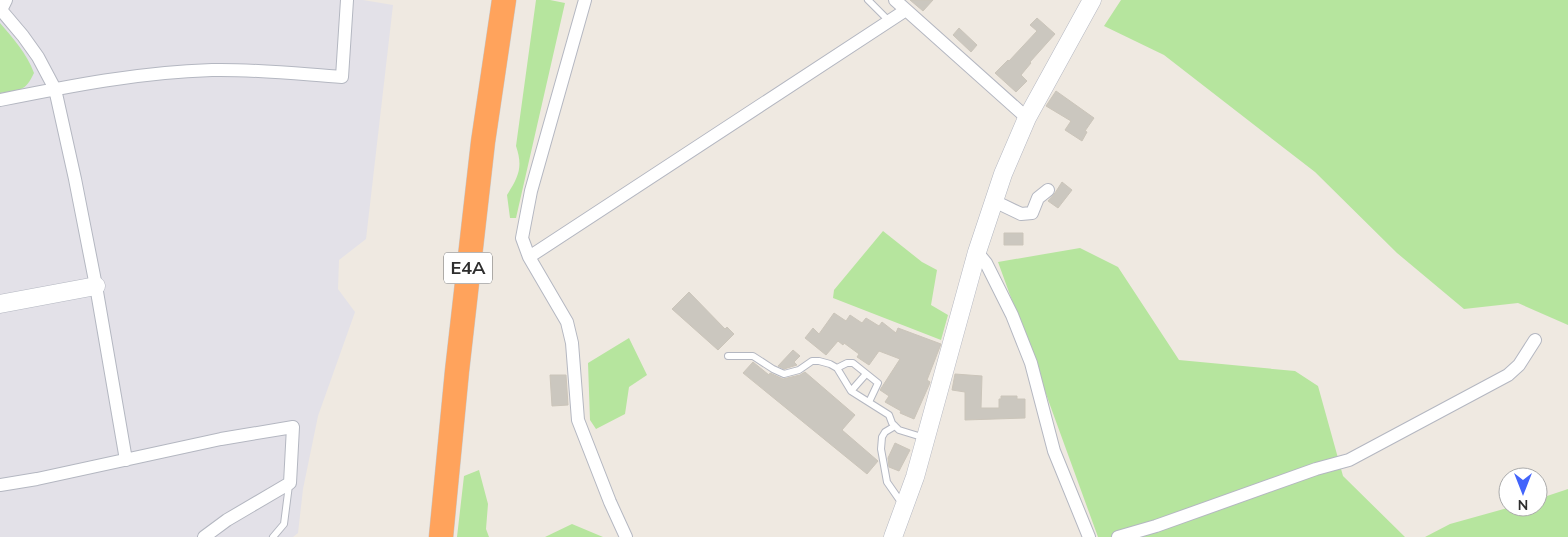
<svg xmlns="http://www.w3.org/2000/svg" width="1568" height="537" font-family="Mulish,sans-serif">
	<rect width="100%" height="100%" fill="#efe9e1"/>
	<path fill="#e3e1e8" d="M0 0H363L393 5 366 239 339 260 338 289 355 312 318 416 303 489 298 533 293 537H0Z"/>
	<path fill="#b6e59e" d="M536 0H550L565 3 516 218H510L507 195C519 176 523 167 516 146Z
		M1121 0H1568V325L1518 303 1464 309 1397 253 1315 172 1164 55 1104 26Z
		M0 23C13 38 27 54 34 73 25 92 20 90 0 93Z
		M883 231 922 262 937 270 931 305 948 315 941 340 833 298 834 290Z
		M1080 248 1118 267 1179 360 1295 371 1318 386 1343 476 1405 537H1098L998 262Z
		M629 338 647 375 629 387 625 414 596 429 590 420 588 363Z
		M479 470 488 504 486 529 489 537H457L464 476Z
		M1568 489V537H1425L1450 524 1511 507H1538V499Z
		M572 524 603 537H545Z"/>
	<path fill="#cbc7bf" stroke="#cbc5ba" d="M910 0H933L923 11Z
		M1037 18 1055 34 1030 62 1031 63 1021 75 1027 81 1016 92 995 73 1008 60 1009 61 1037 31 1030 25Z
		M959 28 977 45 971 52 953 35Z
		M1056 91 1094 118 1085 131 1087 132 1082 141 1065 130 1071 121 1046 106Z
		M1062 182 1072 190 1058 208 1048 201 1055 193Z
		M1004 233H1023V245H1004Z
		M689 292 725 329 727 327 734 334 718 350 672 309Z
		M834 313 846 321 850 315 862 323 866 318 879 326 882 322 896 333 898 328 941 344 927 380 930 382 929 385 914 419 900 413 901 411 885 402 889 396 880 390 900 359 879 351 869 365 857 357 859 354 844 343 843 345 838 341 826 355 805 338 813 328 819 334Z
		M793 350 800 356 794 362 797 365 784 369 778 366Z
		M753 362 769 375 770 373 783 379 800 375 805 372 855 415 842 430 878 461 867 474 743 373Z
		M955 374 982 376 981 408H999V399H1001V396H1017V399H1025V418L965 420V392L952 390Z
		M550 375H566L568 405 552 406Z
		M895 443 910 450 899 471 889 467 888 458Z"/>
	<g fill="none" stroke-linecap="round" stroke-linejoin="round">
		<defs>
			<path id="lane" d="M868 0 889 21
				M728 356H753L773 369 784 374 799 370 812 361H819L830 364 837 368 851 391 889 415 892 423 899 430 925 438
				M837 368 847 363H853L878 383 869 402
				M851 391 866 374
				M895 426 885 432 882 437 881 449 887 482 903 505
				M273 537 284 524 289 485"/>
			<path id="street" d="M6 0 1 10 23 36 38 57 55 89 75 179 96 286 126 460
				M585 0 531 191 522 238 529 257 567 322 572 343 578 420 610 502 626 537
				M895 0 1027 118
				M0 100C70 86 140 72 212 70 255 69 299 74 342 77L347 0
				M994 201 1021 214 1032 213 1038 198 1048 190
				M977 252 986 263 1012 315 1031 363 1054 451 1089 537
				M529 257 906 10
				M0 485 37 479 221 439 293 427 290 483 227 520 204 537
				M1118 537 1156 526 1316 469 1349 460 1508 375 1519 365 1535 340"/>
			<path id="secondary" d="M0 304 96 286
				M893 537 915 477 977 252 1003 174 1027 118 1092 0"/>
			<path id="highway" d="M441 537 457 371 483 142 504 0"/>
		</defs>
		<use href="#lane" stroke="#b4b7c1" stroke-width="8"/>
		<use href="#street" stroke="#b4b7c1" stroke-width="14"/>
		<use href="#secondary" stroke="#b4b7c1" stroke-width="19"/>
		<use href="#highway" stroke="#c9c9c9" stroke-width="25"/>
		<use href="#lane" stroke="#fff" stroke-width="6"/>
		<use href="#street" stroke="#fff" stroke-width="12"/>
		<use href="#secondary" stroke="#fff" stroke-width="18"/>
		<use href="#highway" stroke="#ffa35c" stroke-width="24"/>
	</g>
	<g text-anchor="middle" stroke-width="4" stroke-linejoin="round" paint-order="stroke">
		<rect fill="#fff" stroke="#6d6d6d" stroke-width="1" x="444" y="252.5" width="48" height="31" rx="4"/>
		<g font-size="18" font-weight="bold" fill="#2e2e2e">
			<text x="468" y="274">E4A</text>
		</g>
	</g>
	<g transform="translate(1523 492) rotate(180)"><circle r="24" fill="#ffffff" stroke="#ababab"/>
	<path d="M0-4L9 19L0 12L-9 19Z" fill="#4264fb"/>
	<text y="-8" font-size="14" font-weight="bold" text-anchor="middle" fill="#2e2e2e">N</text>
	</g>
</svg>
